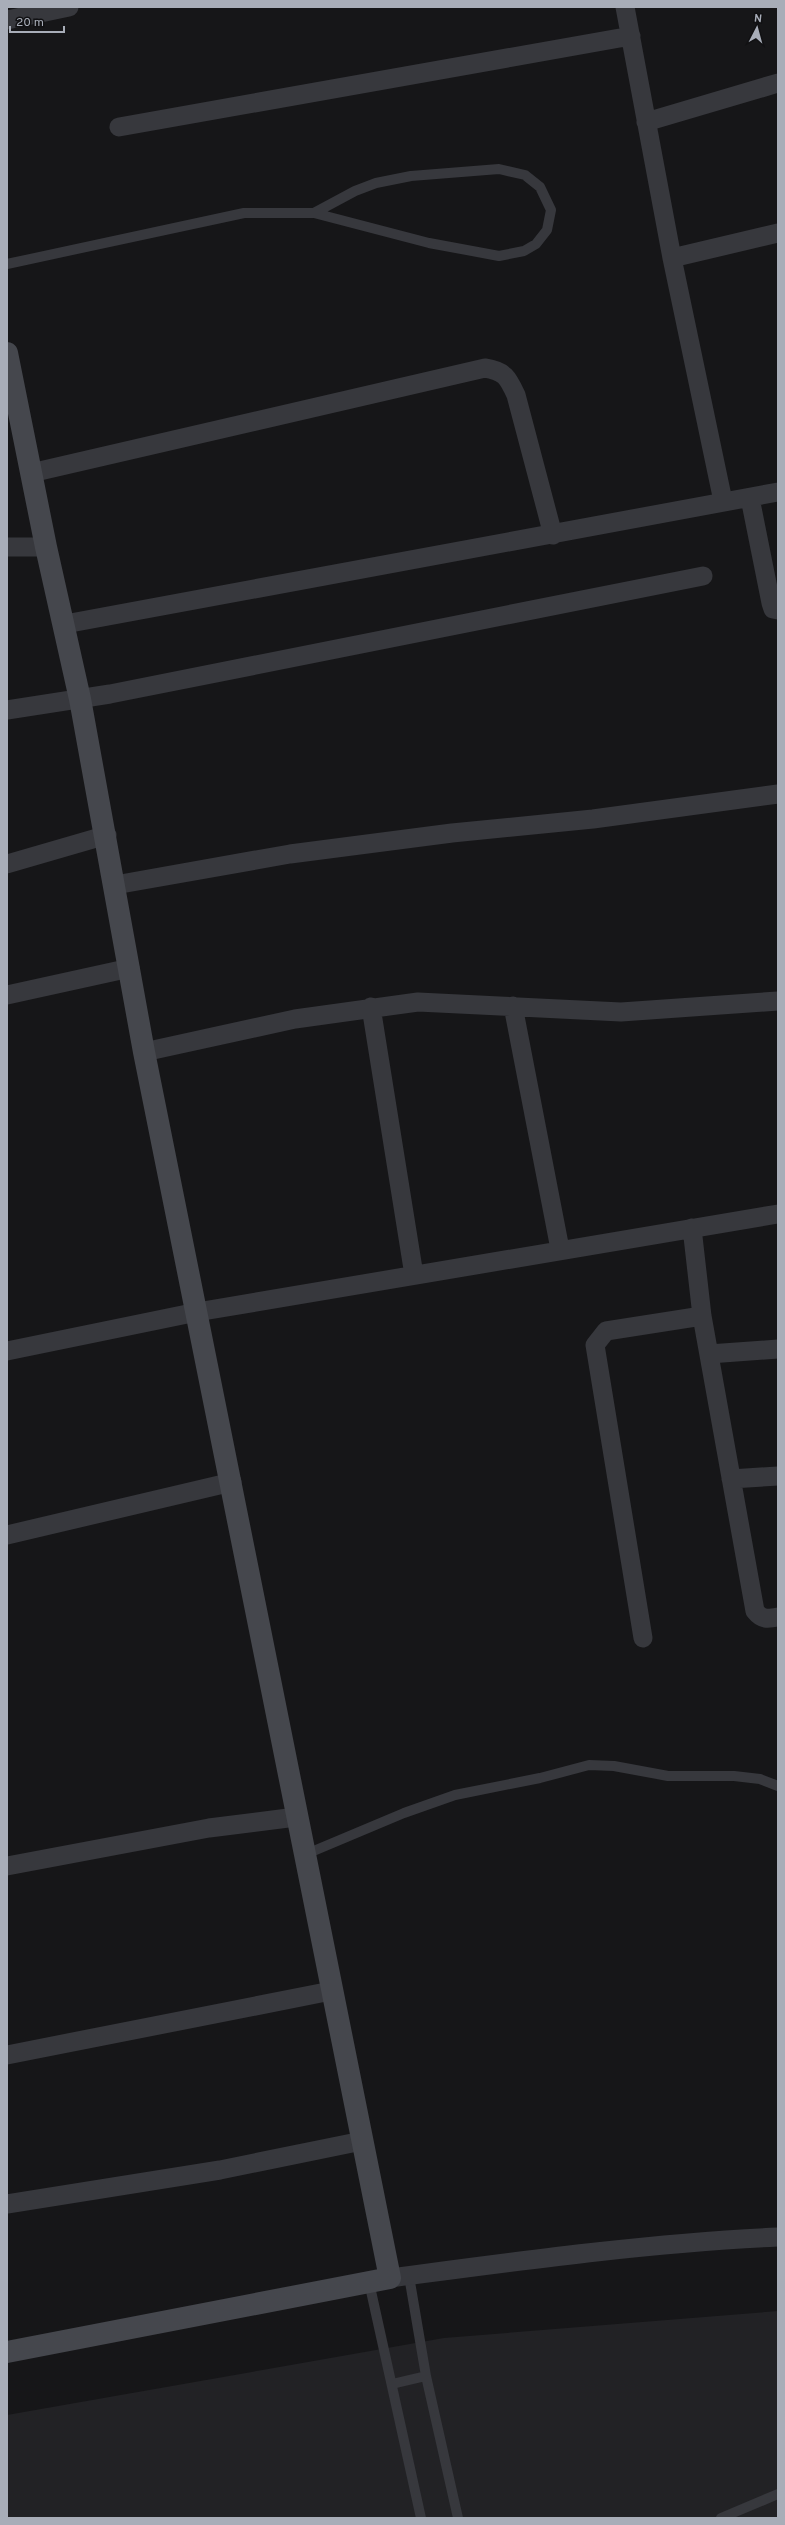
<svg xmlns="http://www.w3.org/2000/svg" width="785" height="2525" font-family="Overpass,sans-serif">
	<rect width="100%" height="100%" fill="#161618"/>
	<path fill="#222225" d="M778 2311V2518H7V2415L444 2338Z"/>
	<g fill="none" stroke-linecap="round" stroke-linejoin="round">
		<path stroke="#37383d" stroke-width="10" d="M7 264 244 213H314L429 243 499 256 524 251 536 244 547 230 551 210 540 187 525 175 499 169 411 176 376 183 355 191 314 213
			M304 1855 404 1813 455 1795 540 1778 589 1765 614 1766 668 1776H734L760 1779 778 1786
			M409 2276 426 2376 458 2518
			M369 2282 421 2518
			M392 2384 426 2376
			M721 2518 778 2494"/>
		<path stroke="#37383d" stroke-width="19" d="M625 7 672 258 723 501
			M7 20 69 7
			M646 122 778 83
			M119 127 631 36
			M672 258 778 233
			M31 473 485 368C505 371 508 378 516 395L553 535
			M750 498 771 603 773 609 778 610
			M7 547H46
			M65 624 778 492
			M7 710 110 694 703 576
			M7 864 107 835
			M115 885 290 854 452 833 593 819 778 794
			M7 995 130 968
			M513 1006 560 1249
			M371 1007 414 1275
			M144 1052 295 1019 418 1002 621 1012 778 1001
			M692 1228 702 1316 755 1611C762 1620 768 1619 778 1617
			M7 1351 197 1312 778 1214
			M709 1354 778 1349
			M731 1479 778 1476
			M7 1535 232 1482
			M643 1638 595 1345 606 1331 702 1316
			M7 1866 209 1828 296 1817
			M7 2055 331 1991
			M7 2204 220 2170 362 2141
			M390 2278C519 2261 648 2243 778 2237"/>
		<path stroke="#45474d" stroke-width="22" d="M7 353 46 547 80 699 144 1052 390 2278 7 2352"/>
	</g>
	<rect width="785" height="2525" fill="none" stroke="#a8adb8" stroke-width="16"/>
	<g transform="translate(757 28) rotate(6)" stroke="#111113" stroke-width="3" paint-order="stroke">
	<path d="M0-3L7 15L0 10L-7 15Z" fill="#a8adb8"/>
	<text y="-6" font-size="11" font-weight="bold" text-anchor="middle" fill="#a8adb8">N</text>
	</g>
	<path d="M10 26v6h54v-6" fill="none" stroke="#a8adb8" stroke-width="2"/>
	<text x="16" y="26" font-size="12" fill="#a8adb8" stroke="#111113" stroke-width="3" paint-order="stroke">20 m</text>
</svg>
